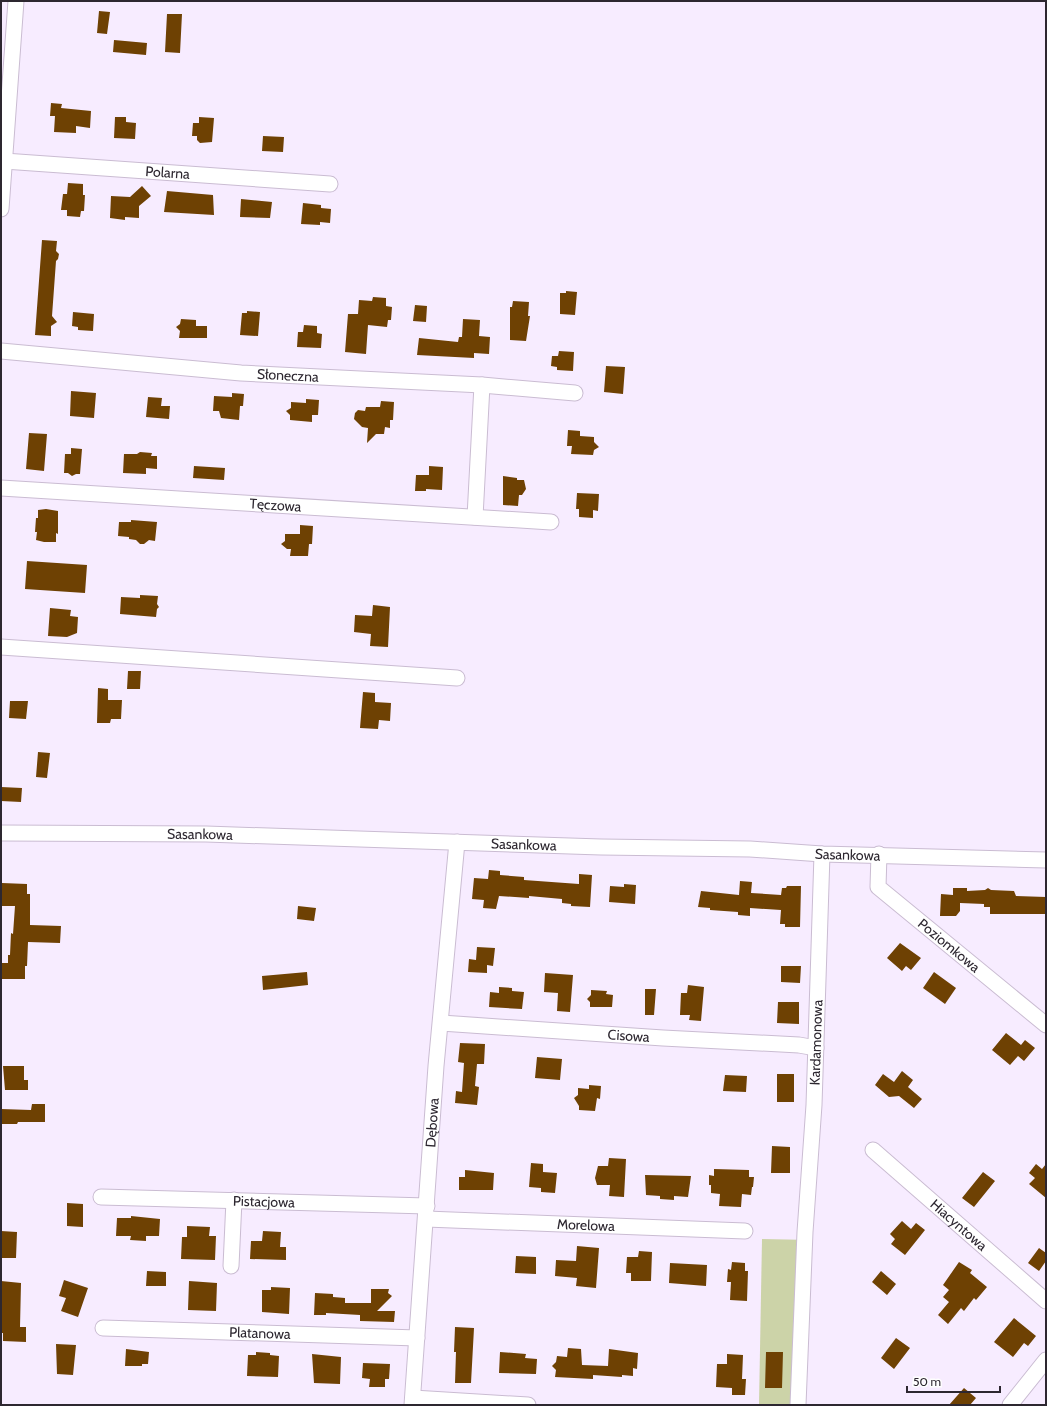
<svg xmlns="http://www.w3.org/2000/svg" width="1047" height="1406" font-family="Cabin,sans-serif">
	<rect width="100%" height="100%" fill="#f7ecff"/>
	<path fill="#ccd3a8" d="M762 1239 812 1240 803 1405H759Z"/>
	<path fill="#6e4103" d="M99 11 110 12 107 34 97 33Z
		M167 14H182L180 53 165 52Z
		M114 40 147 43 146 55 113 52Z
		M51 103 62 104 61 108 91 111 90 128 76 126V133L54 132 55 116H50Z
		M115 117H126V122L136 123 135 139 114 138Z
		M199 117 214 118 212 142 200 143 197 140V136H192L193 123H199Z
		M263 136 284 137 283 152 262 151Z
		M68 183 83 184V195H85L84 211H81L80 217 67 216V210H61L63 194H67Z
		M142 186 151 196 139 206V218L125 217V220L110 218 111 196 130 197Z
		M167 191 213 195 214 215 164 212Z
		M241 199 272 202 270 218 240 217Z
		M303 203 321 205V208L331 209 330 223 320 222V225L301 224Z
		M42 240 57 241 56 251 59 254 58 259 56 261 52 316 57 322 51 326V336L35 335Z
		M566 291 577 292 575 315 560 314V293H566Z
		M373 297 386 298V306L392 307 391 320H388L387 327 368 325 366 354 345 352 348 314H358L359 300 372 301Z
		M513 301 529 302 528 316H530L526 341 510 340V307H512Z
		M415 305 427 306 426 322 413 321Z
		M247 311 260 312 258 336 240 335 242 313H247Z
		M73 312 94 314 93 331 78 330V327L72 326Z
		M181 319 196 320V326H207V338H179L180 331 176 327 180 324Z
		M463 319 480 320 479 336 490 337 489 354 474 353V358L417 355 419 338 458 342 459 337H462Z
		M304 325 317 326V333L322 334 321 348 297 347 298 332H303Z
		M559 351 574 352 573 371 557 370V367L551 366 552 356H558Z
		M606 366 625 367 623 394 604 392Z
		M71 391 96 393 94 418 70 416Z
		M232 393 244 394 243 406H240L239 420 221 418 219 411H213L214 396 232 397Z
		M148 397 162 398 161 406H170L169 419 146 417Z
		M306 399 319 400 318 415H312V422L290 420V415L286 411 291 408V402L306 403Z
		M381 401 394 402 393 420H390V428L385 427 384 434H376L367 443 368 428 362 427 354 419 355 413 358 410 365 411 366 407H380Z
		M568 430 580 431V436L594 437V442L599 447 594 450 593 455 571 454 572 446H567Z
		M29 433 47 434 44 471 26 469Z
		M71 448 82 449 80 474H76L72 476 68 473H64L65 454H71Z
		M140 452 152 453 151 456H157V469L146 468V474L123 473 124 454H137Z
		M194 466 225 468 224 480 193 478Z
		M429 466 443 467 442 490 426 489V491H415L416 475H429Z
		M503 476 517 478V480H524L526 489 522 495H519L518 506 503 505Z
		M577 493 599 494 598 511 593 510V518L579 517V509H576Z
		M46 509 58 511V534L56 533V542H44L36 540 37 532H35L36 518H38V510Z
		M131 520 157 522 155 541 149 540 144 544H140L136 540 129 539V537L118 536 119 522H131Z
		M300 525 313 526 312 544H309L308 556H290L291 549H287L281 544 285 541V534H300Z
		M27 561 87 565 85 593 25 589Z
		M140 595 158 596 157 604 159 607 157 609 156 617 120 614 121 597 140 598Z
		M373 605 390 607 388 647 370 646 371 634 354 632 355 615 372 616Z
		M50 608 71 610 70 616 78 617 77 633 67 637 48 636Z
		M128 671H141L140 689H127Z
		M98 688 108 689V700H122L121 719H111L110 723H97Z
		M363 692 375 693V702L391 703 390 721 379 720 378 729 360 728Z
		M10 701H28L26 719 9 718Z
		M38 752 50 753 47 778 36 777Z
		M1 787 22 788 21 802 1 801Z
		M489 870 500 871V875L524 877V880L579 884V874L592 875 590 907 571 906V904L562 903V899L529 896V898L499 896 496 909 483 908 484 900 472 899 474 878 488 879Z
		M740 881 752 882 751 893 781 895 782 888H786L787 886H801L800 927H785V924H780L781 910 750 908V916L738 915V912L710 910V908L698 907 701 891 739 895Z
		M2 883 27 884V894H30V925L61 926 60 943 28 942 27 966H25V979H1V963H8V955H10L11 933 13 934 15 906H2Z
		M624 884 636 885 635 904 609 902 610 886 624 887Z
		M953 888H967V891L985 890 988 888 991 890 1014 891 1016 896 1046 897V914H990V907H984V904L960 903V911L956 916H940L941 894 953 895Z
		M298 906 316 908 314 921 297 919Z
		M900 943 921 958 911 970 906 966 902 971 887 958Z
		M477 947 495 948 493 966 487 965V973L468 972 469 959 476 960Z
		M781 966H801L800 983 781 982Z
		M307 972 308 985 263 990 262 976Z
		M934 972 956 988 945 1004 923 988Z
		M545 973 573 975 570 1012 557 1011 558 993 544 992Z
		M688 985 704 987 701 1021 689 1020 690 1015H680L681 993H687Z
		M499 987 512 988V991L524 992 522 1009 489 1007 490 992 499 993Z
		M645 989H656L654 1015H645Z
		M591 990 607 991 606 994 613 995 612 1007H590V1002L587 999 591 995Z
		M778 1002H799V1024L777 1023Z
		M1006 1033 1021 1045 1025 1040 1035 1048 1024 1061 1018 1056 1010 1065 992 1050Z
		M460 1043 485 1044 484 1064H477L475 1086 479 1087 477 1105 455 1103 456 1091 462 1092 464 1063 458 1062Z
		M537 1057 562 1059 560 1080 535 1078Z
		M3 1066H24V1080H28V1090H5Z
		M902 1071 913 1080 908 1087 922 1099 914 1108 899 1096 889 1097 875 1085 883 1074 894 1082Z
		M777 1074H794V1102H777Z
		M725 1075 747 1076 746 1092 723 1091Z
		M589 1085 601 1086 600 1099 597 1098 595 1111 579 1110V1106L574 1098 578 1095V1088L589 1089Z
		M32 1104H45V1122H18L17 1124H1V1109L31 1110Z
		M772 1146 790 1147V1173H771Z
		M609 1158 626 1159 624 1197 609 1196 610 1185H597L595 1178 598 1166H608Z
		M531 1163 543 1164V1172L557 1173 555 1193 541 1192V1188L529 1187Z
		M1036 1164 1042 1169 1046 1164V1198L1029 1184 1035 1178 1029 1173Z
		M714 1169 749 1170V1177H754L753 1187H752L751 1195 742 1194 741 1207 719 1206 720 1194 711 1193V1185H709V1175L714 1176Z
		M465 1170 494 1173 493 1190H459V1177H465Z
		M983 1172 995 1181 974 1207 962 1198Z
		M645 1175 691 1176 688 1197 674 1196V1200L660 1199V1196L646 1195Z
		M67 1203 83 1204V1227L67 1226Z
		M131 1216 160 1219 159 1236H146V1241L130 1240 131 1236H116L117 1218H131Z
		M902 1221 911 1229 916 1223 925 1230 905 1255 891 1244 895 1239 890 1234Z
		M187 1226 210 1227 209 1236H216L215 1260 181 1259 182 1237H187Z
		M1 1231 17 1232 16 1258H1Z
		M263 1231 281 1232 280 1247H286V1260L250 1259 251 1241H262Z
		M577 1246 599 1248 596 1288 576 1286 577 1278 555 1276 556 1260 576 1261Z
		M1039 1248 1046 1253V1261L1039 1271 1028 1263Z
		M639 1251 652 1252 651 1281H631V1273H626L627 1257H638Z
		M516 1256 536 1257V1274L515 1273Z
		M732 1262 745 1263V1271H748L747 1301 730 1300 731 1282H727L728 1269 731 1270Z
		M959 1262 972 1270 970 1273 987 1287 976 1300 974 1298 964 1311 961 1308 948 1324 938 1315 949 1302 943 1297 949 1290 943 1285Z
		M670 1263 707 1265 706 1286 669 1283Z
		M147 1271 166 1272V1286H146Z
		M881 1271 896 1284 887 1295 872 1282Z
		M64 1280 88 1288 78 1317 61 1311 66 1298 59 1296Z
		M1 1281 21 1283 20 1327H26V1342L3 1341V1333H1Z
		M189 1281 217 1283 216 1311 188 1310Z
		M271 1287 290 1288 289 1314 262 1312V1290H271Z
		M371 1289H389L388 1293 392 1296 377 1311H395L394 1322 360 1321V1315L326 1313V1315H314L315 1293 333 1294V1297L345 1298V1303H371Z
		M1014 1318 1036 1336 1028 1346 1024 1343 1013 1357 994 1342Z
		M455 1327 474 1328 471 1383H455L456 1352H454Z
		M896 1338 910 1348 894 1369 881 1358Z
		M56 1344 76 1345 73 1375 57 1374Z
		M568 1348 581 1349 582 1365 608 1366 609 1349 638 1353 637 1369 633 1368V1376L622 1375V1377L593 1375V1379L555 1377 556 1370 552 1366 556 1362 557 1356 567 1357Z
		M126 1349 149 1352 148 1364H142V1366H125Z
		M256 1352 270 1353V1355L279 1356 278 1377 247 1376 248 1355H256Z
		M500 1352 526 1354 525 1358 537 1359 536 1374 499 1373Z
		M766 1352H783L782 1388H765Z
		M312 1354 341 1357 340 1384 314 1383Z
		M727 1354 743 1355 742 1379H746L745 1395H732V1388L716 1387 717 1364H727Z
		M363 1363 390 1364 389 1379H385V1387H369L370 1379 362 1378Z
		M964 1388 976 1398 970 1405H949Z"/>
	<g fill="none" stroke-linecap="round" stroke-linejoin="round">
		<defs>
			<g id="minor">
				<path id="s1" d="M4 161 330 184"/>
				<path d="M1 209 16 1"/>
				<path id="s2" d="M1 351 241 373 482 385 575 393"/>
				<path id="s3" d="M1 488 551 522"/>
				<path d="M475 517 482 385"/>
				<path d="M1 647 457 678"/>
				<path id="s4" d="M1 833 206 834 601 847 750 849 822 854 1046 860"/>
				<path id="s5" d="M879 854 878 887 1046 1025"/>
				<path id="s6" d="M441 1023 663 1038 799 1045 816 1048"/>
				<path id="s7" d="M873 1150 1046 1301"/>
				<path id="s8" d="M101 1197 427 1206"/>
				<path id="s9" d="M426 1219 745 1231"/>
				<path d="M231 1266 234 1200"/>
				<path id="s10" d="M103 1328 417 1338"/>
				<path d="M413 1398 528 1405"/>
				<path id="s11" d="M412 1405 436 1066 457 842"/>
				<path id="s12" d="M798 1405 805 1232 814 1105 822 854"/>
				<path d="M1010 1405 1046 1360"/>
			</g>
		</defs>
		<use href="#minor" stroke="#cabcd2" stroke-width="17"/>
		<use href="#minor" stroke="#fff" stroke-width="15"/>
	</g>
	<g text-anchor="middle" stroke-width="4" stroke-linejoin="round" paint-order="stroke">
		<g font-size="14" fill="#2d2730" stroke="#fefefe">
			<text dy="5" stroke="none"><textPath href="#s1" startOffset="164">Polarna</textPath></text>
			<text dy="5" stroke="none"><textPath href="#s2" startOffset="288">Słoneczna</textPath></text>
			<text dy="5" stroke="none"><textPath href="#s3" startOffset="275">Tęczowa</textPath></text>
			<text dy="5" stroke="none"><textPath href="#s4" startOffset="199">Sasankowa</textPath></text>
			<text dy="5" stroke="none"><textPath href="#s4" startOffset="523">Sasankowa</textPath></text>
			<text dy="5" stroke="none"><textPath href="#s4" startOffset="847">Sasankowa</textPath></text>
			<text dy="5" stroke="none"><textPath href="#s5" startOffset="125">Poziomkowa</textPath></text>
			<text dy="5" stroke="none"><textPath href="#s6" startOffset="188">Cisowa</textPath></text>
			<text dy="5" stroke="none"><textPath href="#s12" startOffset="363">Kardamonowa</textPath></text>
			<text dy="5" stroke="none"><textPath href="#s11" startOffset="283">Dębowa</textPath></text>
			<text dy="5" stroke="none"><textPath href="#s8" startOffset="163">Pistacjowa</textPath></text>
			<text dy="5" stroke="none"><textPath href="#s9" startOffset="160">Morelowa</textPath></text>
			<text dy="5" stroke="none"><textPath href="#s7" startOffset="114">Hiacyntowa</textPath></text>
			<text dy="5" stroke="none"><textPath href="#s10" startOffset="157">Platanowa</textPath></text>
		</g>
	</g>
	<rect width="1047" height="1406" fill="none" stroke="#2d2730" stroke-width="4"/>
	<path d="M907 1386v6h93v-6" fill="none" stroke="#2d2730" stroke-width="2"/>
	<text x="913" y="1386" font-size="12" fill="#2d2730" stroke="#fefefe" stroke-width="3" paint-order="stroke">50 m</text>
</svg>
